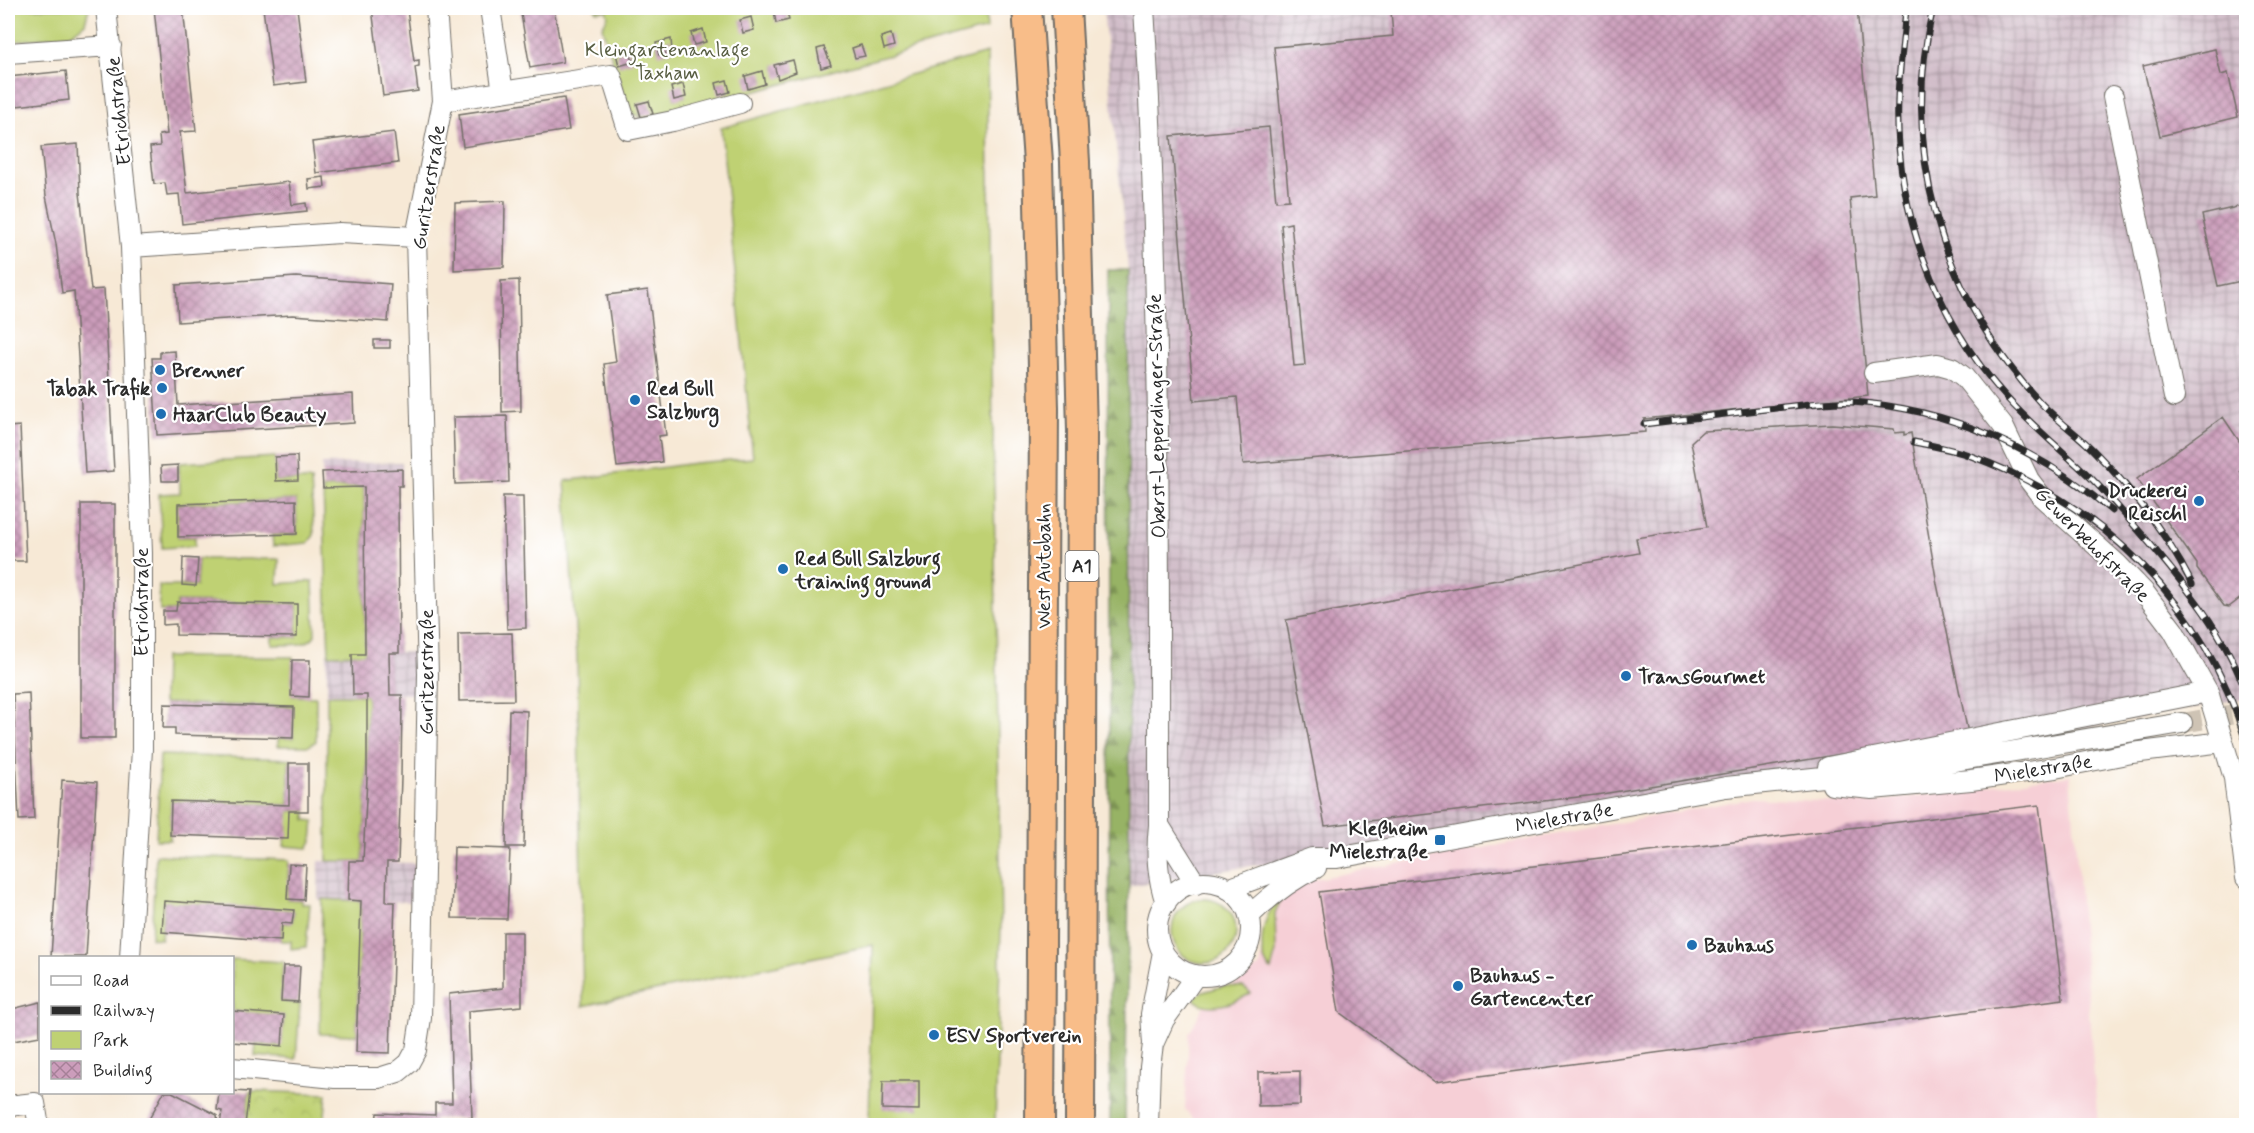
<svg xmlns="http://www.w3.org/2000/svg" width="2254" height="1133" font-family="Mynerve,sans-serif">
	<defs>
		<pattern id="industrial-grid" width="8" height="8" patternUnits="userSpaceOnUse" patternTransform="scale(1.5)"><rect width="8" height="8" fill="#d1bdc9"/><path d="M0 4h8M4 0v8" fill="none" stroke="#aa9aa3"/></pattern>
		<pattern id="forest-firs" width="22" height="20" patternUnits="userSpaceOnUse" patternTransform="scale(1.5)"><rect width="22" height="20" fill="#97b365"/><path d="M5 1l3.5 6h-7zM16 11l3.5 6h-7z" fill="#7b9253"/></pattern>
		<pattern id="park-crowns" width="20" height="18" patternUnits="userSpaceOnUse" patternTransform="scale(1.5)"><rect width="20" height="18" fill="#bfd173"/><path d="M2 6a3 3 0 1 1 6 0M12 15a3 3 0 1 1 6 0" fill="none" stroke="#a4b464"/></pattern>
		<pattern id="building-cross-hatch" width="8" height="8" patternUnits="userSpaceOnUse" patternTransform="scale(1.5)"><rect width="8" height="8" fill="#cc9dbb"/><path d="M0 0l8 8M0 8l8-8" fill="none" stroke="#a68098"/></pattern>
	</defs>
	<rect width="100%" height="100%" fill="#fff"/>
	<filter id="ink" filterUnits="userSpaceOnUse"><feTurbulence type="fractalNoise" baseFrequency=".0167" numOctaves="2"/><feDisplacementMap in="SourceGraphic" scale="12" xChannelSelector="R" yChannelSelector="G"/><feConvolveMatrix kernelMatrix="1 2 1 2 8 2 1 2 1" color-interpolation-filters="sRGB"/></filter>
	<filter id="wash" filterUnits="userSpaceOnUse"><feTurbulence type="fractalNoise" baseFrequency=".008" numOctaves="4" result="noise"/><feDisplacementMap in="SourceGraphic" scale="24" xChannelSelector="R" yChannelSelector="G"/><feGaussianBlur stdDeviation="1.35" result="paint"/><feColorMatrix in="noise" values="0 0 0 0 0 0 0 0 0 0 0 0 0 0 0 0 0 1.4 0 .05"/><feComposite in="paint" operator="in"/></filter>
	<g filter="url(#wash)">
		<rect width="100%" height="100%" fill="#f7e9d6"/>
		<path fill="#f6cfd6" d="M2070 775 2098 1125 1199 1126 1185 1109 1189 1034 1203 1007 1260 966 1273 906 1305 881 1752 798 1866 803Z"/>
		<path fill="url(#industrial-grid)" d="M1103 8H2246V698L2021 739 1129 886 1128 270Z
			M402 462V486L323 488 322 464Z
			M414 652 415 694H327V653Z
			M319 861 415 863 414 902 318 900Z"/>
		<path fill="#bfd173" stroke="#757e4f" stroke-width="1.5" d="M8 8H89L85 23 70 35 8 42Z
			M595 8H985L987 29 645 121 629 111 602 27 608 16 606 10 596 11Z
			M987 53 1001 928 995 1125H869L873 945 583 1006 577 656 565 481 695 463 753 458 721 128Z
			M275 457 276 481 311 480 314 535 308 543 273 546 272 535 297 534 296 500 178 504V537H195V546L162 548 159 494 180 493 179 463Z
			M364 487 365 654 329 655 323 488Z
			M198 559H279L278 584 313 581 315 635C307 648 286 644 272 645V637H297V604L177 602 176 611H160L159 586H196Z
			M164 657H293L292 696 316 697V741L309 746H278V738H293V707L163 703Z
			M327 695H367V778L363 861H327Z
			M160 755 292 759 289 764V805L171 801 170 840H156Z
			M289 811H306V820L314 821 312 841 308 848 284 846Z
			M156 855 289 860 287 899 302 900V904H310L306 947 291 949V941H281L282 923H292L294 911 164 902 161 939 151 938Z
			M1172 931a32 32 0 1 1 64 0a32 32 0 1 1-64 0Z
			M322 899 361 901 357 1035 320 1034Z
			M1280 901 1275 914 1276 952 1271 970C1255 957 1262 910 1280 901Z
			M232 959 283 962 281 1001 300 1004 296 1059 255 1056 256 1044 281 1046 284 1016 233 1011Z
			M1224 986 1243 987 1251 993C1237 1002 1209 1013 1195 1000V998L1203 992Z"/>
		<path fill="url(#forest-firs)" stroke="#616f48" stroke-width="1.5" d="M1108 270H1128L1129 886 1125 1126 1110 1125Z"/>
		<path fill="url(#park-crowns)" stroke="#757e4f" stroke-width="1.5" d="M256 1091 327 1094 324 1125 245 1126 249 1092Z"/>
		<g id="blocks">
			<path fill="url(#building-cross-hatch)" fill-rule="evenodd" d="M154 8H183L196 131 180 132 187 193 289 182 292 205 306 203 307 211 182 224 179 194 167 195 165 183 154 184 150 147 160 146 159 135 167 134Z
				M263 8H297L306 82 273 86Z
				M372 8H413L407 10 414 61 419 60V66L415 67 418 91 383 96Z
				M520 8H554L563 62 530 68Z
				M786 8 789 20 776 23 774 11Z
				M1434 8H1857L1875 195 1850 198 1868 396 1644 419 1645 432 1243 464 1237 397 1194 401 1171 136 1269 127 1276 201 1289 200 1274 47 1393 36 1391 11ZM1291 223 1305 365 1294 366 1281 225Z
				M751 17 754 30 743 33 740 20Z
				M703 29 706 42 694 45 691 33Z
				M891 34 894 46 884 49 881 37Z
				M671 39 672 51 659 55 656 43Z
				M861 45 865 56 855 58 852 48Z
				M824 47 831 65 821 68 817 49Z
				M629 49 633 62 619 66 616 53Z
				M2215 49 2221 75 2228 73 2238 117 2160 136 2143 66Z
				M793 60 796 72 778 79 774 65Z
				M66 71 69 100 8 107V77Z
				M762 71 765 84 748 89 745 76Z
				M727 80 730 92 719 95 716 83Z
				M683 84 686 97 674 100 671 87Z
				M564 98 569 130 463 147 459 114Z
				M649 101 653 114 641 117 637 104Z
				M394 132 398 163 316 173 312 142Z
				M78 144 80 193 91 290 104 289 114 471 85 473 74 291 62 293 56 244 46 196 41 147Z
				M324 177 325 187 309 189 308 179Z
				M505 201 504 267 454 270 455 203Z
				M2246 205V280L2218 286 2202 215Z
				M296 277 391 284 388 322 293 315 178 322 176 285Z
				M519 280 521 411 502 412 501 281Z
				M648 290 666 435 659 436 662 462 617 467 604 364 616 362 607 295Z
				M374 340H390V348H374Z
				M175 351 178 405 353 394 354 423 157 435 152 358H160V352Z
				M507 416 509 482 455 484 453 417Z
				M2223 417 2246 451V466L2240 471 2246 481V572L2244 574 2246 576V594L2229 607 2224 606 2197 569V564L2137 479Z
				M1832 424 1894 429 1895 433 1904 432V435L1911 433 1937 584 1968 733 1596 795 1325 826 1286 620 1639 553 1636 538 1707 527 1691 442 1703 431Z
				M20 426 26 561H12L8 427Z
				M297 456 298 480 276 481 275 457Z
				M178 465V481H162L161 466Z
				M402 469V486H398L399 653H389L390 695H402V701L401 778 398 862H387L386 902H395L390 1053 356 1052 361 901 348 900 349 861H363L367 778V695H353L352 654H365L364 487 323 488 322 472Z
				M503 496H523L526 628 507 629Z
				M296 500 297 534 178 537V504Z
				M81 504H115V738H81Z
				M183 558 198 559 196 586 182 585Z
				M177 602 297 604V637L176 635V624L163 625V611H176Z
				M512 633 514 700 459 701 458 634Z
				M292 660H310L309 697 291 696Z
				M29 693 34 819 19 820 13 694Z
				M164 704 294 707 293 738 175 735V728H163Z
				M509 710 527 711 524 847H506Z
				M289 763H308V811H289L288 839 170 835 171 801 289 805Z
				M62 780 97 782 86 957H51Z
				M2039 805 2063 999 1435 1082 1339 1012 1319 892Z
				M454 847 510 849 507 919 452 918Z
				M289 864 306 865 304 900 287 899Z
				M164 901 294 910 292 924 282 923 281 941 162 932Z
				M503 932H522V1006L468 1011 472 1118 434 1119V1125H376L377 1113 435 1115V1103H452L449 994 503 988Z
				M283 966H300L298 1002 281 1001Z
				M40 1002V1036L8 1042V1010Z
				M232 1011 284 1015 282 1046 232 1042Z
				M1300 1071V1105L1258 1106V1072Z
				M883 1081H919V1110L882 1109Z
				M232 1091 249 1092 245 1125H220L222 1111 217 1110 219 1092H232Z
				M164 1092H172L217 1115 218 1125H150L148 1121Z"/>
		</g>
	</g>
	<g filter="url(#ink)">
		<use href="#blocks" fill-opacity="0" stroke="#726e67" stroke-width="1.5"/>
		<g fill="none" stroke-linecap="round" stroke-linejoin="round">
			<path stroke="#cec3b4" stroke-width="20" stroke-dasharray="20 10" stroke-linecap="butt" d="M2182 723 2246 712"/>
			<defs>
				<path id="minor" d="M106 8 131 247 142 553V749L130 958
					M490 8 503 92
					M1144 8C1161 279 1159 552 1159 825 1156 853 1157 876 1166 903
					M8 53 111 46
					M2113 96 2174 397
					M443 101 611 75 628 130 673 121 740 103
					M131 247 340 233 416 237
					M1874 373 1938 364 1952 368 1964 377 2003 426 2029 480 2042 497 2117 564 2144 592 2173 630 2208 692 2234 778 2246 878
					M1828 767 2208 692
					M1832 785 1872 789 1971 780 2055 768 2132 753 2223 742
					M1159 825 1196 884
					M1157 929a47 47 0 1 1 94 0a47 47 0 1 1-94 0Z
					M1228 889 1312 858H1337L1726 787 1919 767 2182 723
					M1249 916C1270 896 1290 880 1316 868
					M1154 1042 1164 1020 1196 975
					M232 1068 335 1078H379L398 1072 409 1063 416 1050 421 1018 428 674 416 237 443 101 436 8
					M35 1103 38 1121 41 1126
					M8 1106 35 1103
					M1148 1126 1150 1067 1153 1044 1151 1014 1163 952"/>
				<path id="highway" d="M1027 8 1038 162 1044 408 1040 1126
					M1066 8 1075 162 1082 431 1080 1126"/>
			</defs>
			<use href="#minor" stroke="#726e67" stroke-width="22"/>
			<use href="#highway" stroke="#726e67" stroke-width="32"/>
			<use href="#minor" stroke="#fff" stroke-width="20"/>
			<use href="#highway" stroke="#f8bd89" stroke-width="28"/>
			<defs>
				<path id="rail" d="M1906 8C1904 37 1899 68 1898 98 1894 206 1933 316 2006 397 2032 426 2063 451 2091 478 2110 497 2128 518 2146 539 2185 585 2226 634 2246 693
					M1933 8C1900 150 1940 293 2038 400 2054 418 2075 432 2092 449 2131 488 2167 534 2192 584
					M1644 424C1685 419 1726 414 1766 409 1794 406 1824 401 1852 402 1948 408 2039 449 2112 511
					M1914 442C1933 446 1953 449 1971 456 2105 505 2204 604 2246 741"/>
			</defs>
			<use href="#rail" stroke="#2b2b2b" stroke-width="7"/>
			<use href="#rail" stroke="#fff" stroke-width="4.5" stroke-dasharray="14" stroke-linecap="butt"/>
		</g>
	</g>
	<g fill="#1f6fb2" stroke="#fff" stroke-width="2">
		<circle cx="160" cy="370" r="6"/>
		<circle cx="162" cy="388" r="6"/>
		<circle cx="635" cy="400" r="6"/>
		<circle cx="161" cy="414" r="6"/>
		<circle cx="2199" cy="501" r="6"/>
		<circle cx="783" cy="569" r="6"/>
		<circle cx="1626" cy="676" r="6"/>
		<rect x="1434" y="834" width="12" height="12" rx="3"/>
		<circle cx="1692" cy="945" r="6"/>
		<circle cx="1458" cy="986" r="6"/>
		<circle cx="934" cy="1035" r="6"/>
	</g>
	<g text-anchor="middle" stroke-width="4.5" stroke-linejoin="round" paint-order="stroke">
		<rect fill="#fff" stroke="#6b6b6b" stroke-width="1.5" x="1065.5" y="551" width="33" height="30" rx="4.5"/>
		<g font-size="18" font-weight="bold" fill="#2b2b2b">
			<text x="1082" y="572">A1</text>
		</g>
		<g font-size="20" fill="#575d41" stroke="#fff">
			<text x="667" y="56">Kleingartenanlage<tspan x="667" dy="23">Taxham</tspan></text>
		</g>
		<g font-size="20" fill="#2b2b2b" stroke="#fff">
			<text transform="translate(118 111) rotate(-96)" y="7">Etrichstraße</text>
			<text transform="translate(428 187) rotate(-81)" y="7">Guritzerstraße</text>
			<text transform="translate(1156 416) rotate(-91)" y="7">Oberst-Lepperdinger-Straße</text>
			<text transform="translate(2093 544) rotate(45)" y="7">Gewerbehofstraße</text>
			<text transform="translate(1043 566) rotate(-90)" y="7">West Autobahn</text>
			<text transform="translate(141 602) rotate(-90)" y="7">Etrichstraße</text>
			<text transform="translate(426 672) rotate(-90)" y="7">Guritzerstraße</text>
			<text transform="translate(2043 768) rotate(-9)" y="7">Mielestraße</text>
			<text transform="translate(1564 817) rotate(-10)" y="7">Mielestraße</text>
		</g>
		<g font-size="20" font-weight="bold" fill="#2b2b2b" stroke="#fff" text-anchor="start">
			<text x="172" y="377">Brenner</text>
			<text x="150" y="395" text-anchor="end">Tabak Trafik</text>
			<text x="647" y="395">Red Bull<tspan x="647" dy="23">Salzburg</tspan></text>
			<text x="173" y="421">HaarClub Beauty</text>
			<text x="2187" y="497" text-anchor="end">Druckerei<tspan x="2187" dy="23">Reischl</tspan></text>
			<text x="795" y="565">Red Bull Salzburg<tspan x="795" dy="23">training ground</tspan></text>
			<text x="1638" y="683">TransGourmet</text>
			<text x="1428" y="835" text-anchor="end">Kleßheim<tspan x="1428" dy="23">Mielestraße</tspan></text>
			<text x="1704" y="952">Bauhaus</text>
			<text x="1470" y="982">Bauhaus -<tspan x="1470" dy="23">Gartencenter</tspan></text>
			<text x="946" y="1042">ESV Sportverein</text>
		</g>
	</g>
	<rect width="2254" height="1133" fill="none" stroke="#fff" stroke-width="30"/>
	<rect x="39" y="956" width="195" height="138" fill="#ffffff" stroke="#aaaaaa" stroke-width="1.5"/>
	<rect x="51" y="976" width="30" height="9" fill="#ffffff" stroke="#aaaaaa" stroke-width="1.5"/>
	<text x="93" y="986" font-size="18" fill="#2b2b2b">Road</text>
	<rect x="51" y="1006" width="30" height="9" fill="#2b2b2b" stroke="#aaaaaa" stroke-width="1.5"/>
	<text x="93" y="1016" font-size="18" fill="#2b2b2b">Railway</text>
	<rect x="51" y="1031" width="30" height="18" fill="#bfd173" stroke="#aaaaaa" stroke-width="1.5"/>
	<text x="93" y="1046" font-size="18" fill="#2b2b2b">Park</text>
	<rect x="51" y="1061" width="30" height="18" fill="url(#building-cross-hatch)" stroke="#aaaaaa" stroke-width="1.5"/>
	<text x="93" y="1076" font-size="18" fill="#2b2b2b">Building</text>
</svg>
